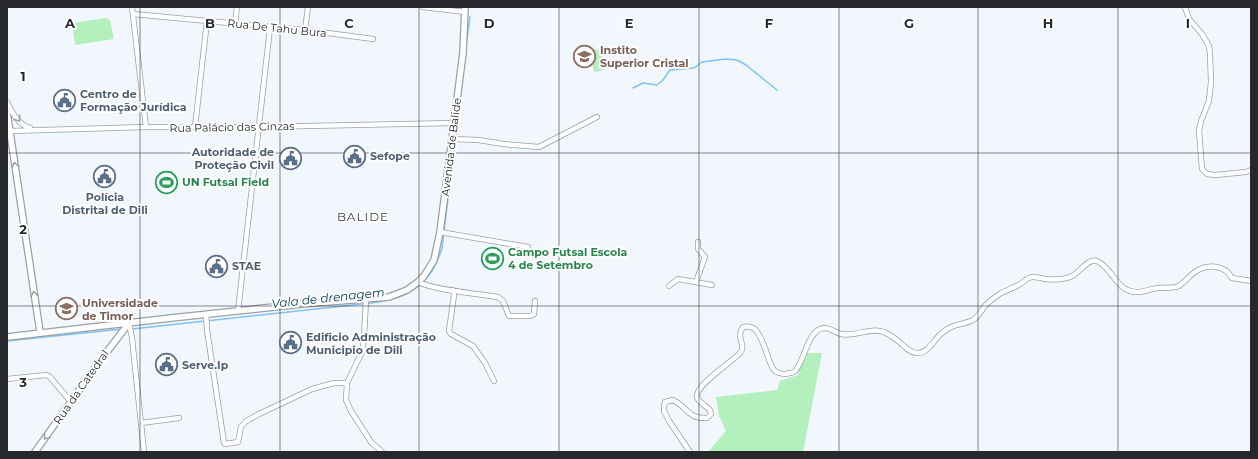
<svg xmlns="http://www.w3.org/2000/svg" width="1258" height="459" font-family="Montserrat,sans-serif">
	<rect width="100%" height="100%" fill="#f2f7fe"/>
	<path fill="#b3f0be" d="M106 18 110 20 114 39 75 45 72 23Z
		M601 49 604 70 594 72 590 51Z
		M173 171 174 192 160 193 159 172Z
		M490 247 499 249 496 268 487 266Z
		M807 353H822L803 452H703H708L726 431 719 416 716 397 777 390 780 381 798 375Z"/>
	<g fill="none" stroke-linecap="round" stroke-linejoin="round">
		<path stroke="#7fc2f7" stroke-width="1.5" d="M466 45 470 17
			M633 88 643 83 657 85 663 80 670 70 694 68 702 62 725 59 737 60 746 65 777 90
			M460 99 461 91
			M423 282C433 273 438 261 442 248L458 115
			M132 329 371 303C391 300 404 298 420 285
			M7 341 122 329"/>
		<defs>
			<path id="minor" d="M132 7 146 127
				M423 7 465 12
				M1185 7 1189 19 1202 34 1209 46 1210 54 1211 82 1209 101 1201 121 1199 131 1202 169 1207 174 1215 175 1246 172 1251 170
				M133 14 305 30 373 39
				M235 24 237 7
				M305 30 308 7
				M7 102C12 113 19 125 30 128
				M195 127 207 21
				M10 131 146 127H258L453 123
				M451 139 479 140 503 144 539 147 597 117
				M440 232 528 247
				M418 282C438 291 476 293 498 297L503 301 509 316H530L534 314 535 301
				M696 282 705 257 698 249V242
				M669 286 678 279 712 285
				M453 290 454 295 449 331 451 334 473 346 485 363 494 381
				M366 299 364 339 362 352 347 383 346 400 351 411 371 442 382 452
				M238 311 270 28
				M206 314 207 330 224 443 225 444 238 442 241 427 245 422 259 414 312 389 334 383H347
				M129 323 132 338 144 452
				M7 379 47 375 50 377 71 402
				M141 423 179 418
				M690 452 669 421 664 411V406L665 402 673 400C688 407 687 419 707 418L711 414 710 410C706 406 699 403 697 397 695 385 732 362 740 353 747 345 735 338 743 327 747 326 752 327 755 329 760 334 766 350 768 357 770 361 771 367 774 370 777 373 781 374 786 374 788 373 793 373 794 372 803 367 807 329 824 328 831 328 836 333 841 334 856 337 869 327 884 332 888 334 893 337 897 340 903 344 909 353 917 353 928 354 934 339 942 333 948 328 954 325 961 324 965 323 969 322 973 320 978 317 981 311 984 307 989 301 995 297 1001 293 1007 290 1014 288 1020 284 1025 281 1027 277 1033 277 1037 277 1041 278 1045 279 1053 280 1062 280 1070 277 1078 275 1088 257 1097 261 1114 269 1116 292 1137 292 1144 292 1150 289 1158 288 1165 287 1172 289 1179 286 1185 282 1189 276 1195 272 1207 263 1225 265 1232 278L1251 281"/>
			<path id="major" d="M7 112 40 332
				M7 337 171 318 302 304 389 297 407 290 418 282 424 276 434 260 440 232 463 53 465 7
				M35 452 100 361 129 323"/>
		</defs>
		<use href="#minor" stroke="#9ba0a7" stroke-width="6"/>
		<use href="#major" stroke="#9ba0a7" stroke-width="8"/>
		<use href="#minor" stroke="#fff" stroke-width="4.5"/>
		<use href="#major" stroke="#fff" stroke-width="5.5"/>
	</g>
	<defs><path id="oneway-chevron" d="M-2-3.5L2.5 0L-2 3.5" fill="none" stroke-width="1.6" stroke-linecap="round" stroke-linejoin="round"/></defs>
	<g stroke="#9e9ea0">
		<use href="#oneway-chevron" transform="translate(18 119) rotate(52)"/>
		<use href="#oneway-chevron" transform="translate(15 165) rotate(-98)"/>
		<use href="#oneway-chevron" transform="translate(34 294) rotate(-99)"/>
		<use href="#oneway-chevron" transform="translate(46 437) rotate(126)"/>
	</g>
	<path fill="none" stroke="#27282b" stroke-width="1" stroke-opacity="0.55" d="M140 7V452M280 7V452M419 7V452M559 7V452M699 7V452M839 7V452M978 7V452M1118 7V452M7 153H1251M7 306H1251"/>
	<defs>
		<symbol id="university-ring" viewBox="-11 -11 22 22"><circle r="9.5" fill="#fff" stroke="#8d6e63" stroke-width="1.5"/><path d="M0-5L7-2L0 1L-7-2ZM-4 1L0 2.5L4 1V4Q0 6-4 4Z" fill="#8d6e63"/></symbol>
		<symbol id="civic-ring" viewBox="-11 -11 22 22"><circle r="9.5" fill="#fff" stroke="#5c6f8a" stroke-width="1.5"/><path d="M-.6-6.5H3V-4.5H.6V-3L4-1V1h2V6H-6V1h2V-1L-.6-3ZM-1.2 2.5V6h2.4V2.5Z" fill="#5c6f8a"/></symbol>
		<symbol id="stadium-ring" viewBox="-11 -11 22 22"><circle r="9.5" fill="#fff" stroke="#2e9e5b" stroke-width="1.5"/><path d="M0-5a6.5 5 0 1 0 0 10a6.5 5 0 1 0 0-10ZM-3.5-1.8h7v3.6h-7Z" fill="#2e9e5b"/></symbol>
	</defs>
	<g fill-rule="evenodd">
		<use href="#university-ring" x="572" y="44" width="25" height="25"/>
		<use href="#civic-ring" x="52" y="88" width="25" height="25"/>
		<use href="#civic-ring" x="342" y="144" width="25" height="25"/>
		<use href="#civic-ring" x="278" y="146" width="25" height="25"/>
		<use href="#civic-ring" x="92" y="164" width="25" height="25"/>
		<use href="#stadium-ring" x="154" y="170" width="25" height="25"/>
		<use href="#stadium-ring" x="480" y="246" width="25" height="25"/>
		<use href="#civic-ring" x="204" y="254" width="25" height="25"/>
		<use href="#university-ring" x="54" y="296" width="25" height="25"/>
		<use href="#civic-ring" x="278" y="330" width="25" height="25"/>
		<use href="#civic-ring" x="154" y="352" width="25" height="25"/>
	</g>
	<g text-anchor="middle" stroke-width="4" stroke-linejoin="round" paint-order="stroke">
		<g font-size="11" fill="#27282b" stroke="#fff">
			<text transform="translate(277 28) rotate(6)" y="4">Rua De Tahu Bura</text>
			<text transform="translate(232 127) rotate(-1)" y="4">Rua Palácio das Cinzas</text>
			<text transform="translate(451 147) rotate(-83)" y="4">Avenida de Balide</text>
			<text transform="translate(81 387) rotate(-55)" y="4">Rua da Catedral</text>
		</g>
		<g font-size="11" font-weight="bold" fill="#785e54" stroke="#fff" text-anchor="start">
			<text x="600" y="54">Instito<tspan x="600" dy="13">Superior Cristal</tspan></text>
			<text x="82" y="307">Universidade<tspan x="82" dy="13">de Timor</tspan></text>
		</g>
		<g font-size="11" font-weight="bold" fill="#4e5e75" stroke="#fff" text-anchor="start">
			<text x="80" y="98">Centro de<tspan x="80" dy="13">Formação Jurídica</tspan></text>
			<text x="274" y="156" text-anchor="end">Autoridade de<tspan x="274" dy="13">Proteção Civil</tspan></text>
			<text x="370" y="160">Sefope</text>
			<text x="105" y="201" text-anchor="middle">Polícia<tspan x="105" dy="13">Distrital de Dili</tspan></text>
			<text x="232" y="270">STAE</text>
			<text x="306" y="341">Edificio Administração<tspan x="306" dy="13">Municipio de Dili</tspan></text>
			<text x="182" y="369">Serve.Ip</text>
		</g>
		<g font-size="11" font-weight="bold" fill="#27864d" stroke="#fff" text-anchor="start">
			<text x="182" y="186">UN Futsal Field</text>
			<text x="508" y="256">Campo Futsal Escola<tspan x="508" dy="13">4 de Setembro</tspan></text>
		</g>
		<g font-size="12" letter-spacing="1" fill="#3b3e44" stroke="#fff">
			<text x="363" y="221">BALIDE</text>
		</g>
		<g font-size="12" font-style="italic" fill="#01385a" stroke="#fff">
			<text transform="translate(328 298) rotate(-6)" y="4">Vala de drenagem</text>
		</g>
	</g>
	<g font-size="13" text-anchor="middle" font-weight="bold" fill="#27282b" stroke="#fff" stroke-width="4" stroke-linejoin="round" paint-order="stroke">
		<text x="70" y="28">A</text>
		<text x="210" y="28">B</text>
		<text x="349" y="28">C</text>
		<text x="489" y="28">D</text>
		<text x="629" y="28">E</text>
		<text x="769" y="28">F</text>
		<text x="909" y="28">G</text>
		<text x="1048" y="28">H</text>
		<text x="1188" y="28">I</text>
		<text x="23" y="81">1</text>
		<text x="23" y="234">2</text>
		<text x="23" y="387">3</text>
	</g>
	<rect width="1258" height="459" fill="none" stroke="#27282b" stroke-width="16"/>
</svg>
